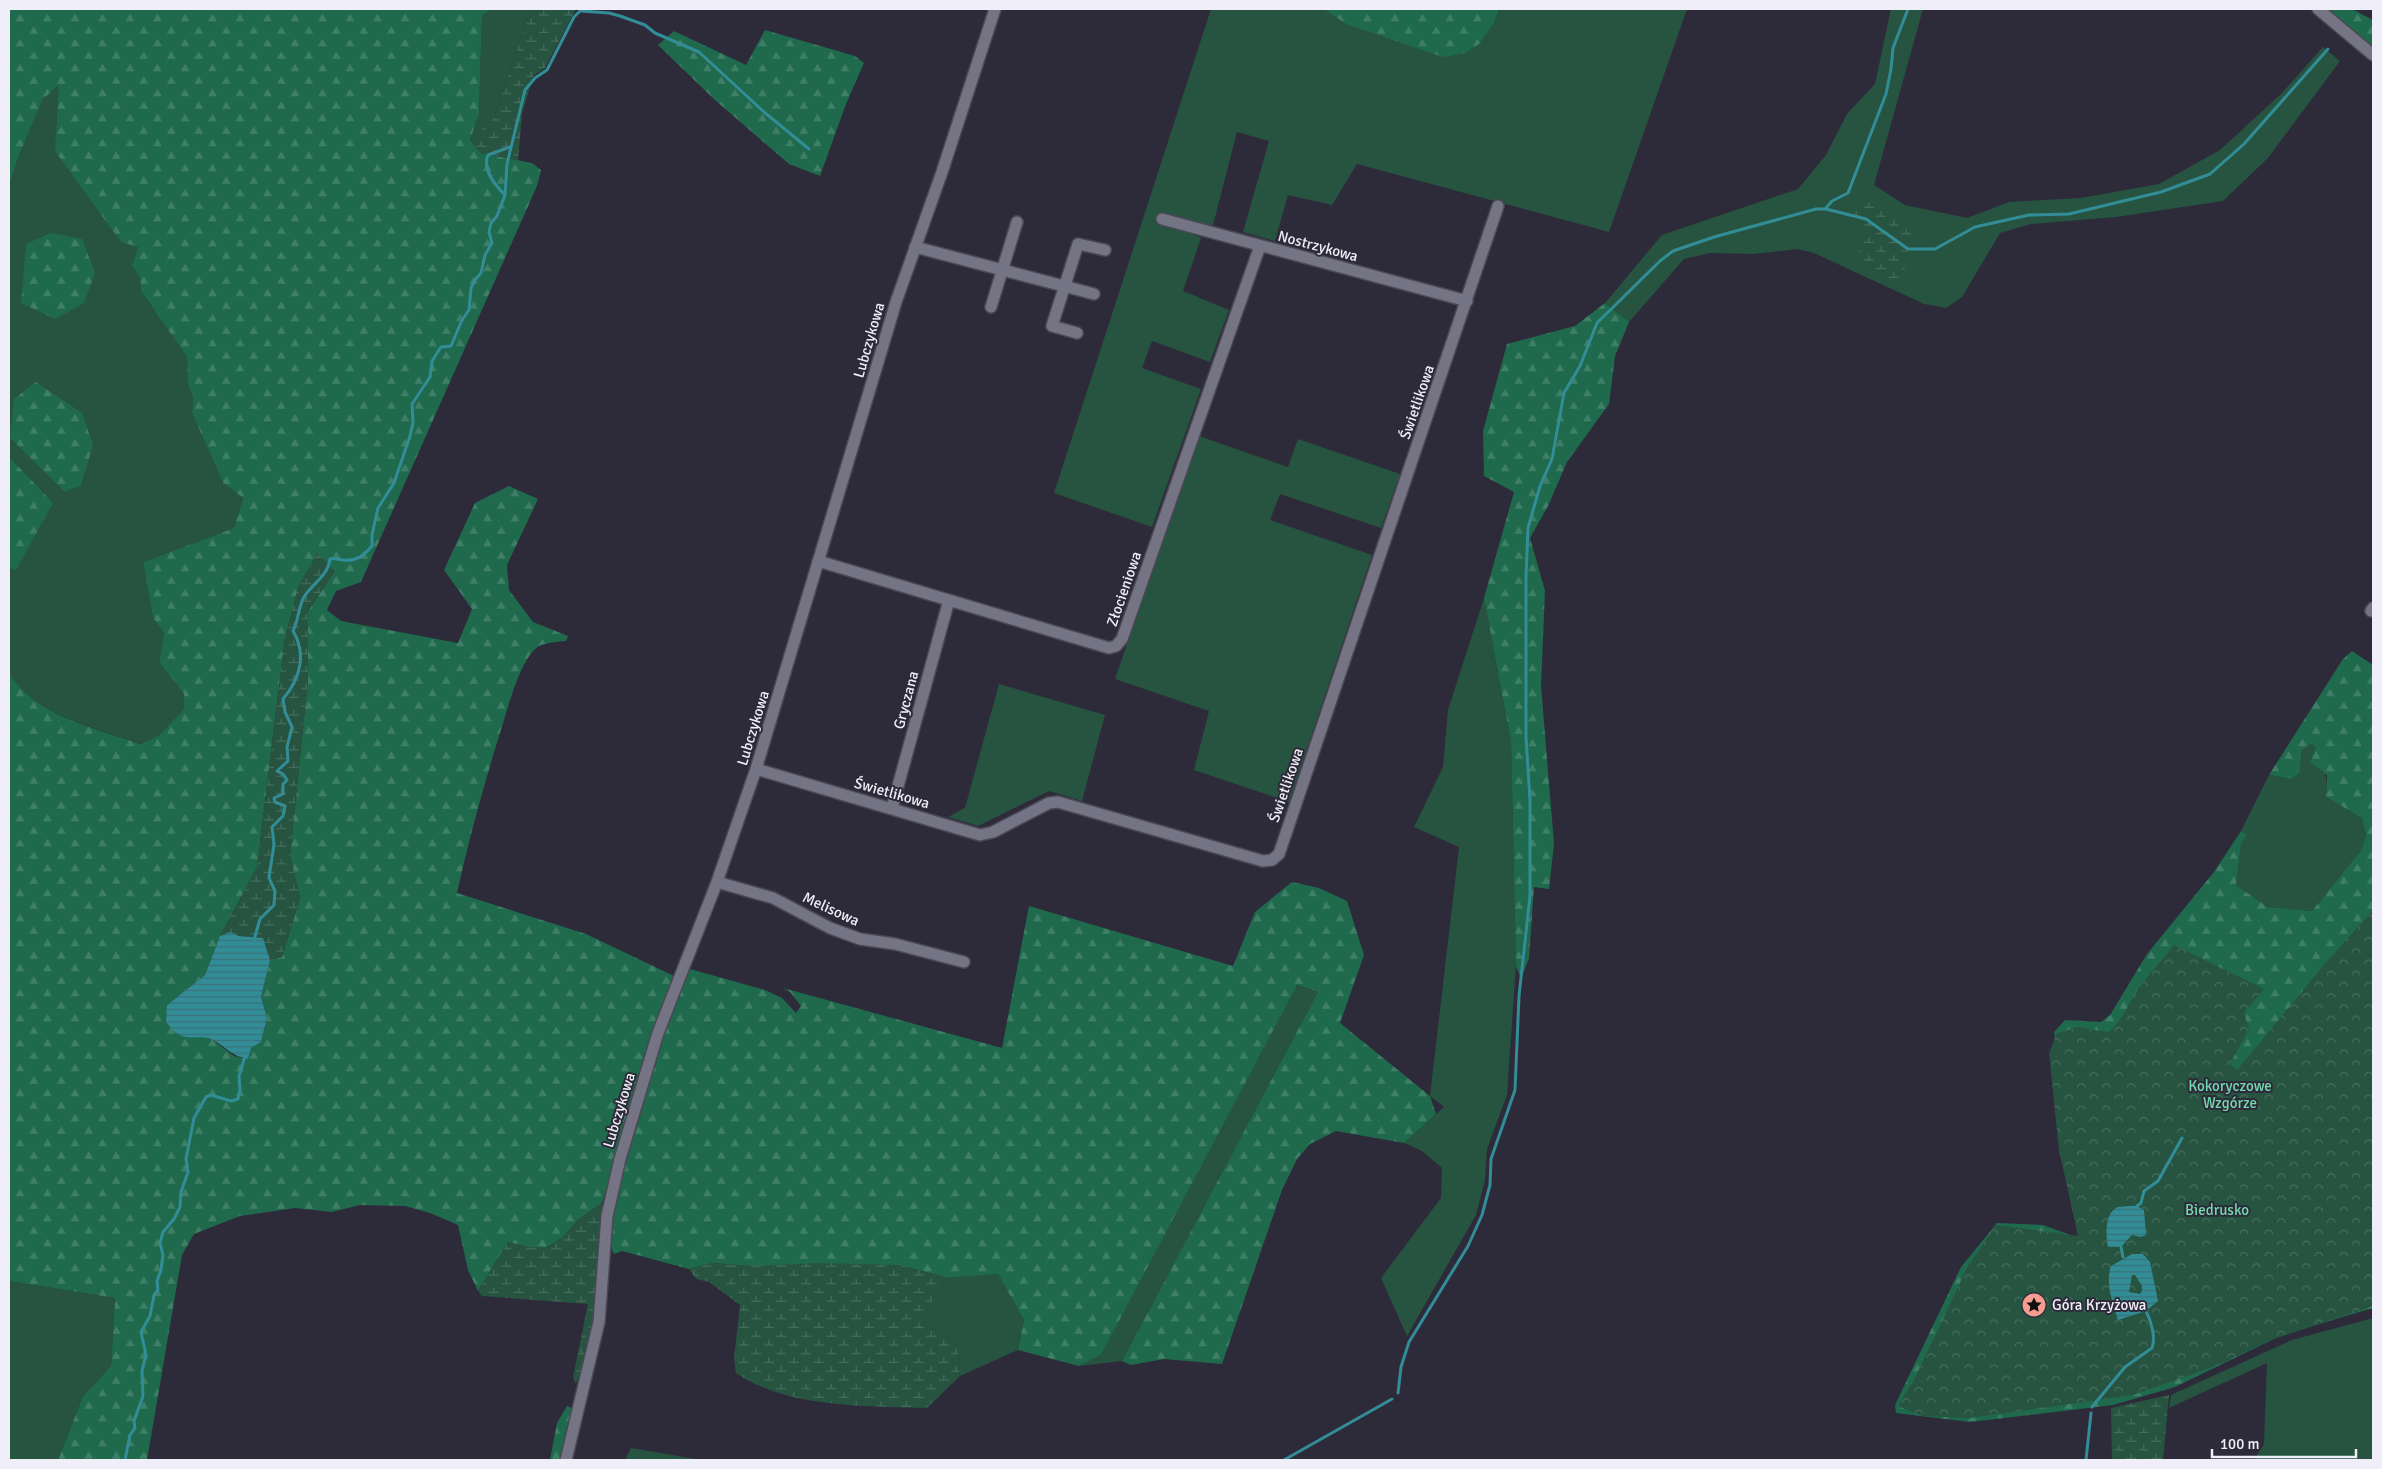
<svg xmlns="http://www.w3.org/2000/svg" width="2382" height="1469" font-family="Signika,sans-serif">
	<defs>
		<pattern id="forest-firs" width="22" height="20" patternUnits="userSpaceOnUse" patternTransform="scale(1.25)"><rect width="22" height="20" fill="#1f694d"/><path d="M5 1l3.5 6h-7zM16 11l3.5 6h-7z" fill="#407f67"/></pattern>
		<pattern id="wetland-marsh" width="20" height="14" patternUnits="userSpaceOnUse" patternTransform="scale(1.25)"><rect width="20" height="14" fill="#265441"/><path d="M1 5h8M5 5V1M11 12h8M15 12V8" fill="none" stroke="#466d5d"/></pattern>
		<pattern id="park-crowns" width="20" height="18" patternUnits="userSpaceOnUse" patternTransform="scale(1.25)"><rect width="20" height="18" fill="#265441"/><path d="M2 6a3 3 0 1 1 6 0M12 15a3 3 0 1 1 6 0" fill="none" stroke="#466d5d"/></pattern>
		<pattern id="water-rules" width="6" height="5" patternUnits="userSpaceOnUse" patternTransform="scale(1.25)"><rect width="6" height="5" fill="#328d97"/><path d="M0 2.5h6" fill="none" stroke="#3b7179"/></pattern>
	</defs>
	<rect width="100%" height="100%" fill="#2d2b39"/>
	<path fill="#265441" d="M491 9H542L527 19 494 118 470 140 479 114 482 16Z
		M1211 9H1323L1346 24 1495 21 1499 9H1687L1609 232 1357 164 1332 205 1288 195 1275 241 1243 232 1269 141 1237 132 1213 225 1183 230 1201 238 1183 291 1229 310 1210 362 1152 341 1142 368 1201 389 1152 527 1054 493Z
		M1891 9H1923L1874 185 1905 205 1967 218 2009 202 2081 198 2159 184 2220 150 2281 94 2323 47 2340 61 2268 158 2223 201 2116 217 2031 224 2000 233 1962 297 1946 308 1924 304 1814 253 1798 249 1753 254 1710 253 1684 259 1629 322 1605 303 1662 235 1798 189 1826 155 1847 114 1875 84Z
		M59 85 138 247 132 265 140 278 141 291 187 357 188 385 193 397 192 413 223 483 243 498 234 528 143 562 153 618 164 633 159 662 184 694V709L159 735 142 744C97 728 34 716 9 672V569L16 570 11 459 9 461V187L18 158 43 99Z
		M1199 436 1288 467 1298 439 1400 474 1381 528 1280 494 1270 520 1372 555 1289 802 1194 770 1209 711 1115 679Z
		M1484 598 1511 742 1516 966 1507 1095 1487 1149 1485 1180 1476 1215 1407 1336 1381 1278 1441 1198 1442 1168 1422 1151 1404 1143 1444 1107 1430 1096 1459 847 1414 827 1443 767 1448 710Z
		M999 684 1105 715 1082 801 1049 791 978 826 948 817 965 808Z
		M2312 744C2326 756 2327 780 2326 797L2362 818 2366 835 2361 850 2312 911 2268 907 2236 885 2241 845 2246 834 2241 831 2269 775 2293 779 2299 773 2302 750Z
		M1296 985 1318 992 1122 1361 1079 1366 1101 1355Z
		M998 1274 1024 1320 1018 1350 960 1376 957 1341 923 1324 935 1294 947 1278Z
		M9 1281 115 1298 111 1366 83 1396 58 1460H9Z
		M2373 1318V1460H2254L2264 1444 2267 1363 2169 1408 2171 1395 2292 1340Z
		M631 1448 696 1459 625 1460Z"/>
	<path fill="url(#forest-firs)" fill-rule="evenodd" d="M9 9H491L482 16 479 114 470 140 481 153 532 163 541 170 537 186 361 582 336 591 327 610 341 621 458 643 472 609 444 570 475 503 509 486 538 499 507 565 509 590 533 622 568 636 566 641C556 642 542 642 534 650 520 665 510 700 504 720 486 777 470 834 457 893L586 934 674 976 649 1042 636 1095 602 1203 578 1220 562 1238 546 1248 527 1247 508 1242 478 1291 468 1270 458 1225 430 1213 405 1206 360 1205 332 1212 295 1208 240 1216 194 1234 182 1255 147 1460H58L83 1396 111 1366 115 1298 9 1281V672C34 716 96 728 141 744L159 735 184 709V694L159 662 164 633 153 618 143 562 234 528 243 498 223 483 192 413 193 397 188 385 187 357 141 291 140 278 132 265 138 247 121 242 55 151 59 85 43 99 18 158 9 187ZM335 571 308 611V679L290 856 300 898 282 957 270 960 261 997 267 1018 261 1042 251 1048 247 1059 234 1056 213 1040 201 1036 167 1005 205 975 220 936 257 868 285 637Z
		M1323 9H1499L1495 21 1479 44 1465 53 1443 57 1346 24Z
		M2328 9H2352L2373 20V47Z
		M765 30 855 56 864 63 846 104 820 176 789 164 715 100 658 45 674 31 746 65Z
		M51 233 82 239 95 273 84 303 55 319 21 303 26 244Z
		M1605 303 1629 322 1615 356 1609 404 1567 462 1548 506 1530 538 1545 591 1541 686 1554 844 1549 889 1534 887 1529 958 1521 979 1516 966 1511 742 1484 598 1514 492 1484 476 1483 431 1507 344 1575 326Z
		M36 382 82 413 93 445 81 485 65 492 10 438 14 399Z
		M11 459 53 503 16 570 9 569V461Z
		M2352 651 2373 665V1308L2282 1335 2175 1387 2113 1405 1970 1422 1896 1413 1895 1405 1961 1267 1997 1223 2043 1225 2092 1243 2063 1098 2054 1032 2065 1020 2101 1022 2110 1015 2147 954 2214 872 2241 831 2247 834 2241 845 2236 885 2268 907 2312 911 2361 850 2366 835 2362 818 2326 797 2327 775 2310 762 2316 748 2312 744 2302 750 2299 773 2293 779 2269 775 2343 659Z
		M1292 882 1319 888 1347 901 1364 955 1340 1023 1430 1096 1436 1114 1404 1143 1336 1131 1310 1144 1297 1159 1282 1190 1222 1364 1164 1359 1131 1365 1122 1361 1318 992 1297 985 1101 1355 1079 1366 1018 1350 1024 1320 998 1274 947 1278 900 1265 751 1266 713 1263 689 1269 622 1251 614 1254C593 1218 671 1012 690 969L765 990 782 998 796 1013 801 1006 790 992 783 988 1002 1048 1029 906 1233 966 1255 912Z
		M567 1406 574 1409 563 1460H550L557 1423Z"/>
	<path fill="url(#wetland-marsh)" d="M542 9H576L545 68 533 76 522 114 518 160 481 153 470 140 494 118 527 19Z
		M1859 202 1880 204 1910 224 1911 238 1906 245C1909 261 1906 277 1891 286 1868 274 1866 267 1857 244L1863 241 1862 232 1842 216V211Z
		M317 553 335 571 308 611V679L290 856 300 898 282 957 270 960 263 938 239 936 230 932 220 936 257 868 285 637 298 587Z
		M602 1203 599 1294 596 1323 581 1379 575 1383 573 1377 588 1304 482 1296 478 1291 508 1242 527 1247 547 1248 562 1238 578 1220Z
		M713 1263 751 1266 819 1263 900 1265 947 1278 935 1294 923 1324 957 1341 960 1376 927 1408C867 1406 787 1408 736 1373L734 1358 740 1305 709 1282 696 1279 689 1269Z
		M2169 1395 2163 1460H2112L2111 1408Z"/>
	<path fill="url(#park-crowns)" d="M2373 910V1306L2271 1340 2218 1365 2133 1395 1970 1418 1922 1416 1898 1406 1914 1380 1967 1268 1996 1225 2078 1236 2059 1150 2049 1053 2057 1033 2078 1027 2109 1032 2120 1020 2139 987 2174 945 2264 989 2244 1013 2249 1029 2230 1064 2237 1070 2328 960Z"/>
	<path fill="url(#water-rules)" fill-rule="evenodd" d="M230 932 239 936 263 938 270 960 261 997 267 1018 261 1042 251 1048 248 1059C229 1055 228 1048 213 1040 201 1034 188 1041 178 1034 174 1032 170 1026 166 1022L167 1005 205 975 220 936Z
		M2137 1206 2144 1210 2146 1235 2141 1237 2132 1235 2121 1247H2108C2106 1237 2104 1215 2116 1208 2122 1206 2131 1206 2137 1206Z
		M2132 1254H2143L2150 1262 2158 1301 2146 1311 2118 1320C2113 1303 2105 1283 2111 1266ZM2132 1275H2135L2142 1286V1291L2140 1294 2129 1292Z"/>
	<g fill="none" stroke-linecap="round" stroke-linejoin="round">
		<path stroke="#328d97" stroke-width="3" d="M581 11 609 13 620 16 645 25 655 33 699 52 764 112 809 149
			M505 195C495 185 482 170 488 155L510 147
			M1826 208 1832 201 1848 193 1886 94 1891 69 1893 48 1908 9
			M254 940 260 919 274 905 275 891 269 878 274 844 272 827 283 816 285 806 275 802 274 798 283 794V784L287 780 283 774 277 771 288 761 287 747 292 727 285 712 283 699C300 679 307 654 293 631 299 620 298 604 306 594 315 582 328 575 330 559 336 557 337 560 343 560 356 562 364 555 372 546V535L378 508 394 483 410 436 413 423 412 404 430 377 432 361 441 347 451 346 462 320 469 310 471 288 475 280 481 273 485 255 492 243 489 232 491 223 497 216 505 195 507 164 525 90 535 78 547 70 574 17 582 9
			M2137 1206 2141 1203 2144 1191 2158 1181 2182 1138
			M2121 1247 2123 1257
			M1398 1393 1401 1367 1409 1342 1468 1246 1482 1215 1490 1185 1491 1159 1515 1090 1519 996 1530 896V800L1526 737V577L1528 528 1540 486 1552 459 1564 393 1580 366 1597 323 1660 261 1673 251 1714 237 1816 209H1826L1866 219 1908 249H1935L1975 227 2029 215 2069 214 2161 192 2210 174 2244 144 2328 49
			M2092 1407 2125 1367 2152 1348C2156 1337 2151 1321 2146 1311
			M125 1460 130 1435 135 1428 134 1421 143 1396 142 1371 146 1355 141 1332 150 1316 154 1295 158 1290 157 1281 161 1270 163 1255 160 1243 163 1232 174 1219 180 1207 181 1192 188 1172 186 1159 194 1118 206 1097 211 1095 231 1101 238 1099 240 1090 239 1076 245 1056
			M1284 1460 1392 1399
			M2086 1460 2091 1413"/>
		<defs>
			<path id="minor" d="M2318 9 2373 55
				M1162 219 1467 301
				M915 247 1094 294
				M991 307 1017 222
				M1077 333 1052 326 1078 244 1105 250
				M818 561 1109 648 1116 646 1122 639 1260 246
				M2371 611 2373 608
				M756 769 980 835 993 832 1049 803 1058 802 1263 861 1272 860 1279 854 1498 206
				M892 808 949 600
				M717 882 773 898 830 928 860 939 895 944 964 962
				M566 1460 599 1322 607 1216 620 1159 658 1033 717 882 756 769 896 302 942 172 995 9"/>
		</defs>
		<use href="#minor" stroke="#4a4854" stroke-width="14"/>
		<use href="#minor" stroke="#757484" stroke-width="11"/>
	</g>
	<defs>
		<symbol id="sight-disc" viewBox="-11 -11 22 22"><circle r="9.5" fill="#f59d8e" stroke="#2d2b39"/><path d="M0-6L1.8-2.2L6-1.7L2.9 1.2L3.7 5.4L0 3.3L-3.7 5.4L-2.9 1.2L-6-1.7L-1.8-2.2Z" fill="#111"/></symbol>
	</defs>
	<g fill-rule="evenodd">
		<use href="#sight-disc" x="2020" y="1291" width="28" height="28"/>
	</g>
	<g text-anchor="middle" stroke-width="4" stroke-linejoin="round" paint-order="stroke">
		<g font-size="15" fill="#f0eff9" stroke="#2d2b39">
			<text transform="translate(1318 246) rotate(15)" y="5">Nostrzykowa</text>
			<text transform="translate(869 340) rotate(-74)" y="5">Lubczykowa</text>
			<text transform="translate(1417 402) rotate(-71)" y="5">Świetlikowa</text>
			<text transform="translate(1124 589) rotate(-71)" y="5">Złocieniowa</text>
			<text transform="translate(906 700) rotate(-75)" y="5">Gryczana</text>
			<text transform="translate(753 728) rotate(-73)" y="5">Lubczykowa</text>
			<text transform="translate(1286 785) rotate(-71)" y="5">Świetlikowa</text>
			<text transform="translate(892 793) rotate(16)" y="5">Świetlikowa</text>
			<text transform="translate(831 909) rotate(25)" y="5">Melisowa</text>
			<text transform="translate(619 1110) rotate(-73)" y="5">Lubczykowa</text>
		</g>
		<g font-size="15" fill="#74daaf" stroke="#2d2b39">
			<text x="2230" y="1091">Kokoryczowe<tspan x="2230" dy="17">Wzgórze</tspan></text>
			<text x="2217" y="1215">Biedrusko</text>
		</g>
		<g font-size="15" fill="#f0eff9" stroke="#2d2b39" text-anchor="start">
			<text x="2052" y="1310">Góra Krzyżowa</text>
		</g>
	</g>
	<rect width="2382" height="1469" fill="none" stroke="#f0eff9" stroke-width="20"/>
	<path d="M2212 1449v8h144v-8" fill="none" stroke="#f0eff9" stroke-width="2.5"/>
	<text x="2220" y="1449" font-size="15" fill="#f0eff9" stroke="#2d2b39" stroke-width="4" paint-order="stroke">100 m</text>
</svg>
